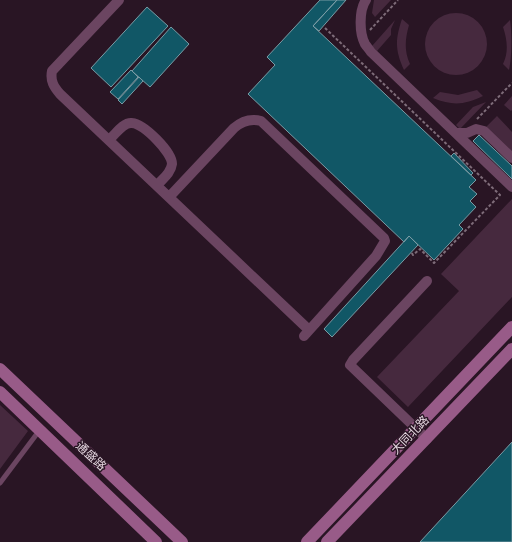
<svg xmlns="http://www.w3.org/2000/svg" width="512" height="542" font-family="Literata,'Noto Sans SC',serif">
	<rect width="100%" height="100%" fill="#291524"/>
	<path fill="#46293e" d="M374 0H391L375 17 372 13Z
		M425 44a31 31 0 1 1 62 0a31 31 0 1 1-62 0Z
		M402 19 409 25C405 39 404 51 410 64L404 70C395 50 395 40 402 19Z
		M395 20 391 29V35L377 51 372 46Z
		M510 20C512 33 512 57 509 70L503 64C509 52 507 39 503 27Z
		M477 90 483 96C464 105 453 106 433 98L440 92 458 95Z
		M512 96V110L511 111 504 105Z
		M486 102 460 129 456 125 473 107Z
		M497 116 512 132V154L485 128Z
		M512 199V297L408 407 377 377 459 291 441 274Z
		M0 405 28 431 0 469Z"/>
	<path fill="#115766" stroke="#799ba4" d="M320 0H337L313 26 476 180 469 187 477 194 470 201 476 207 459 225 463 229 434 260 409 236 404 242 248 94 275 65 267 57Z
		M337 0H346L319 31 313 26Z
		M147 7 168 26 111 87 91 68Z
		M171 27 189 44 150 87 132 71Z
		M131 70 138 77 118 99 110 92Z
		M139 77 143 81 122 104 118 100Z
		M479 135 512 166V179L473 141Z
		M454 153 473 173 471 175 451 156Z
		M409 236 418 245 332 337 324 329Z
		M512 442V542H420Z"/>
	<g fill="none" stroke-linecap="round" stroke-linejoin="round">
		<path stroke="#7e6c79" stroke-width="2" stroke-dasharray="3 2" stroke-linecap="butt" d="M325 28 500 195 434 263 420 249 413 255 411 252
			M370 30 398 0
			M477 119 512 83"/>
		<path stroke="#6b4561" stroke-width="5" d="M0 483 39 431"/>
		<path stroke="#6b4561" stroke-width="10" d="M119 0 52 71C50 81 54 87 60 94L309 330
			M366 0C359 10 359 33 365 44 367 47 369 49 371 52L512 187
			M456 133H467L476 129 484 131 512 158
			M112 137C117 132 124 122 132 123 144 124 172 152 172 164 171 172 165 177 160 182
			M172 194 234 128C242 121 250 118 261 121L384 238 385 241 376 256 304 336
			M427 281 353 360 350 365 427 439"/>
		<path stroke="#985b88" stroke-width="12" d="M0 369 182 542
			M0 392 156 542
			M307 542 512 327
			M327 542 512 349"/>
	</g>
	<g text-anchor="middle" stroke-width="3" stroke-linejoin="round" paint-order="stroke">
		<g font-size="12" fill="#e2d4dd" stroke="#291524">
			<text transform="translate(410 435) rotate(-46)" y="4">大同北路</text>
			<text transform="translate(91 456) rotate(43)" y="4">通盛路</text>
		</g>
	</g>
</svg>
